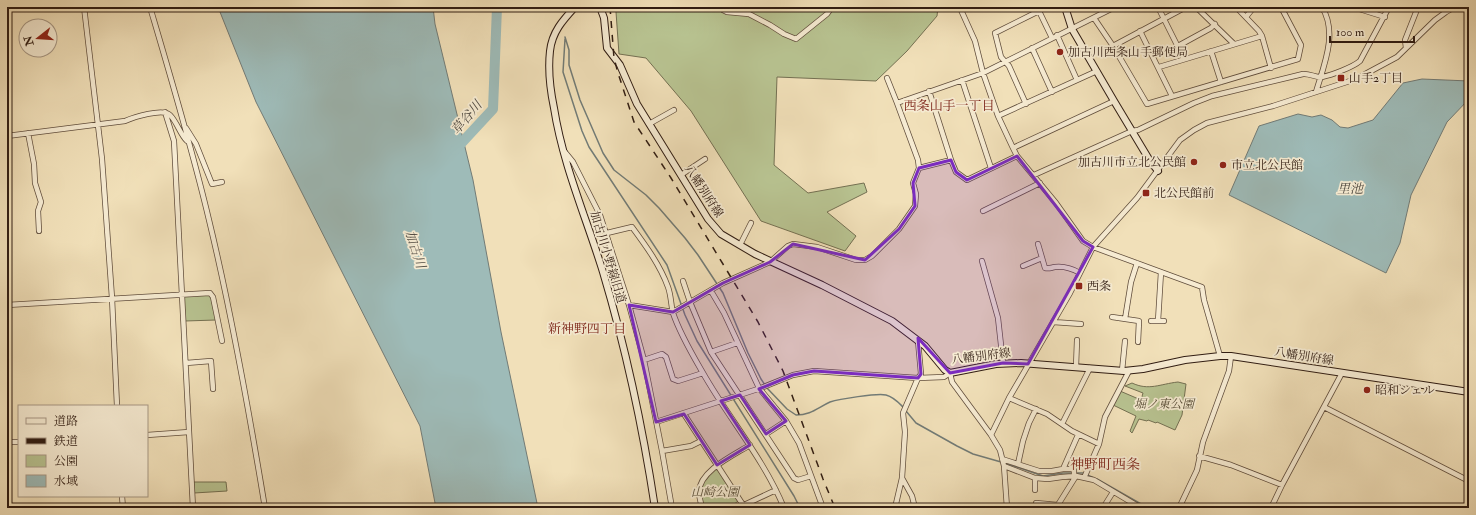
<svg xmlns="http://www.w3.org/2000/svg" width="1476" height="515" font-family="'IM FELL Double Pica','Noto Serif JP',serif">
	<rect width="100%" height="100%" fill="#f1e0b9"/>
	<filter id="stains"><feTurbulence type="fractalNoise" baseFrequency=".005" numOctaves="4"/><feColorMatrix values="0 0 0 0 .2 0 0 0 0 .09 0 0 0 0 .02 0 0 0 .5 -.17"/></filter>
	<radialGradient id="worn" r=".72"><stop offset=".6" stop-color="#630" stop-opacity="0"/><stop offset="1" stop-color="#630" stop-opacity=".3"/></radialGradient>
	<path fill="#b8c391" stroke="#747052" d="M621 7H938L937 16 907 51 876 81 777 77 774 165 808 193 864 183 867 192 827 212 856 236 845 251 761 221 691 111 646 58 619 54 616 12Z
		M209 295 211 296 216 320 185 321 184 296Z
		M1178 382 1186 384 1182 415 1175 430 1157 422 1156 423 1148 420 1147 421 1139 419 1132 433 1130 431 1136 416 1113 405 1120 391 1141 400 1143 393 1125 386 1132 383C1149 391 1160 384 1178 382Z
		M715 469 719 471 738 501C733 507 711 510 703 507 700 485 700 485 715 469Z
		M193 482H226L227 491 194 493Z"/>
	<path fill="#9ebbb8" stroke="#727b76" d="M218 7H433L435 24 473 180 501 332 538 508H436L420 426 256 102Z
		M1422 79 1469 81V99L1447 122 1411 195 1400 243 1386 273 1229 195 1259 126 1298 114 1312 117 1321 115 1332 120 1340 127 1348 128 1373 120 1403 83Z"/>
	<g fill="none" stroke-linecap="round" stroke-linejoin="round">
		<path stroke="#727b76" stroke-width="1.5" d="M565 37 569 50V65L580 100 603 153 614 170 646 195 659 208 685 238 698 255 723 293 748 353 761 379 765 385
			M565 39 563 72 582 131 589 147 667 265 685 315 697 341 794 496 800 508
			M767 388 787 409 796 415C811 415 817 408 830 402 839 399 877 393 886 395 894 397 899 403 904 408
			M906 411 916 423 957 446 973 454 1001 462
			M1005 463 1043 476 1063 473H1083L1094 478
			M1097 479 1148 508"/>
		<path stroke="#9ebbb8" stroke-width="10" d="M455 150 493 109 497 7"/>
		<defs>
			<path id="street" d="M84 7 102 159 112 298 117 406
				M150 7C171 78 192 148 209 220 232 315 249 411 265 508
				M722 7 723 10 727 12 749 14 770 25 784 34 796 39 827 14 832 7
				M961 7V10L975 41 983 73 998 116 1013 148 1017 156 1056 203 1083 241 1093 247 1202 287 1204 300 1220 356
				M1158 7 1184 59
				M1196 7 1234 44
				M1236 7 1259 31 1262 36 1271 68
				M1353 7 1385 17
				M1246 17 1254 7
				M1094 18 1113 46 1147 104 1298 59 1301 45 1281 7
				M1140 31 1172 96
				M1057 35 1077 80
				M1113 46 1186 7
				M1178 46 1211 28 1215 24
				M1032 48 1052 92
				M1406 48 1405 40 1418 7
				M1211 51 1221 82
				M1159 67 1262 36
				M887 78 897 103
				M962 80 991 168
				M1316 92C1324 65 1338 33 1322 7
				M1026 104 1009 66 1001 57 995 33 1039 11 1052 38
				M165 112 174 141 193 508
				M998 116 1097 71
				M649 124 674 110
				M186 128 196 144 212 184 222 182
				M28 133 34 164 35 183 41 202 38 211 39 231
				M7 136 125 121C134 117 163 108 170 115 177 122 180 134 187 141
				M1013 148 1114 101
				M564 151 573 162 600 215 629 305 644 360 662 451 672 508
				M951 160 956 172 967 180 1017 156
				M919 168 951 160 929 91
				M681 175 705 159
				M1034 175 1132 131 1138 130 1194 103 1212 96 1303 74C1309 73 1316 78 1322 77 1332 75 1353 67 1360 61L1389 7
				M983 211 1040 183
				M607 233 632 227C646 246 660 265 668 287 671 295 671 305 673 313 680 334 692 354 703 373 729 419 764 459 784 508
				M1038 244 1045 268C1049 269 1050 268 1055 267 1064 266 1073 269 1080 273
				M740 245 751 223
				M982 261 998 318 1003 363
				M1023 266 1042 258
				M683 281 690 302 711 352 794 478 798 480 811 476
				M711 291 724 313 759 388 786 421 799 443 823 508
				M7 305 210 293 213 297 222 341
				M629 305 673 312 723 283 770 262 788 246 793 244 817 247 856 260H865L872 256 899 229 915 206 916 194 913 183 919 168 918 160 897 103 983 73 1115 7
				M1112 317 1139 321 1138 342
				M1125 319 1131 282 1137 263
				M1151 321H1164
				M1158 321 1161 272
				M1053 322 1081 324
				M711 352 737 343
				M644 360 662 354 666 357 673 379 678 381 703 373
				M186 363 211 361 213 389
				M1076 367 1077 340
				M1122 371 1125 341
				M1009 398 1047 414 1072 431 1099 444
				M1324 407 1469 481
				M684 414 745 508
				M656 422 761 388 793 375 814 371 918 378 944 377 950 373 952 382 991 435 1000 450 1004 466 1007 508
				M1062 424 1090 368
				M766 434 786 421
				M147 435 189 432
				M991 435 1009 398 1070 293 1093 247 1137 198 1180 140 1194 130 1207 123 1273 106 1356 79 1397 57 1435 20 1446 12 1455 7
				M7 442H19
				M662 451 691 446 701 441
				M1199 456 1231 465 1282 485 1342 373
				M1002 459 1039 471H1052L1063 469H1074V476
				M1018 464 1023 441 1029 423 1036 409
				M1004 466 1035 478 1048 479 1062 477 1076 476 1094 480 1141 508
				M1063 469 1078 435
				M902 478 912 496 915 508
				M1084 478 1099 444 1105 417 1129 371
				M1035 490V478
				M122 496 123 508
				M1036 503 1058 505
				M702 508C701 503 699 497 699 492 699 471 734 455 750 445
				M729 508 744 505 776 490
				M895 508 902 478 905 432 903 413 918 378 921 374 918 341
				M1056 508 1076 476
				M1103 508 1113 492
				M1179 508 1197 470 1203 442 1229 371 1231 356
				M1271 508 1282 485"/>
			<path id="secondary" d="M575 7C563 20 552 32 550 51 548 69 550 89 554 108 563 165 586 217 603 272 626 349 643 429 655 508
				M600 7 604 18 607 48 620 65 637 104 708 219 721 234 755 254 822 285 892 321 925 346 945 370 950 373 996 364 1021 363 1124 371 1143 369 1185 360 1220 356H1231L1469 392
				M1065 7 1072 29 1114 101 1150 161 1158 171"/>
		</defs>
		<use href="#street" stroke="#604d3c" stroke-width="6"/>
		<use href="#secondary" stroke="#301c12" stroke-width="8"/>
		<use href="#street" stroke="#f6ebd2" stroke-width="4.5"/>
		<use href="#secondary" stroke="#f6ebd2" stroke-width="6"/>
		<path stroke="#301c12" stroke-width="1.5" stroke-dasharray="7 7" stroke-linecap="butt" d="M610 7 614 58 618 73 634 122 671 178 758 322 783 371 823 479 835 508"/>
	</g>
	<path fill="#7b2cbf" fill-opacity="0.2" stroke="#7b2cbf" stroke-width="3" stroke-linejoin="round" d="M1017 156 1083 241 1093 247 1028 364 1003 363 950 373 918 338 921 374 918 378 814 371 793 375 759 389 786 421 766 434 740 395 721 401 750 445 717 465 684 414 656 422 629 305 673 312 723 283 770 262 793 244 865 260 899 229 915 206 913 183 919 168 951 160 956 172 967 180Z"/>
	<g fill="#8f2418" stroke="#f6ebd2" stroke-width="1.5">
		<circle cx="1060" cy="52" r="4"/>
		<rect x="1337" y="74" width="8" height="8" rx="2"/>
		<circle cx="1194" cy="162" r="4"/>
		<circle cx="1223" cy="165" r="4"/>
		<rect x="1142" y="189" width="8" height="8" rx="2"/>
		<rect x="1075" y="282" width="8" height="8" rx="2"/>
		<circle cx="1367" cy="390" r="4"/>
	</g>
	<g text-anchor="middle" stroke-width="3.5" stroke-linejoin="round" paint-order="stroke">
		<g font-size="12" fill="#301c12" stroke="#f6ebd2" text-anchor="start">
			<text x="1068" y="56">加古川西条山手郵便局</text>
			<text x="1349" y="82">山手2丁目</text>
			<text x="1186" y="166" text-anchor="end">加古川市立北公民館</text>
			<text x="1231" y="169">市立北公民館</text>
			<text x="1154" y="197">北公民館前</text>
			<text x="1087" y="290">西条</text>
			<text x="1375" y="394">昭和シェル</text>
		</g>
		<g font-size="12" fill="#301c12" stroke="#f6ebd2">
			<text transform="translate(704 191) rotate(57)" y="4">八幡別府線</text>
			<text transform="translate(608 257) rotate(73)" y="4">加古川小野線旧道</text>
			<text transform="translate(981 356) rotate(-7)" y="4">八幡別府線</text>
			<text transform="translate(1304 356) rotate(9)" y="4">八幡別府線</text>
		</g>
		<g font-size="12" font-style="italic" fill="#594e38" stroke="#f6ebd2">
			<text x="1164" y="408">堀ノ東公園</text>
			<text x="715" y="496">山崎公園</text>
		</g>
		<g font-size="13" fill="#7a1f14" stroke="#f6ebd2">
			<text x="949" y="110">西条山手一丁目</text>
			<text x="587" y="333">新神野四丁目</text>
		</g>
		<g font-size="13" font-style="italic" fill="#514c44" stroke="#f6ebd2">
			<text transform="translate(466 117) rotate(-50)" y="5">草谷川</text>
			<text x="1350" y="193">里池</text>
			<text transform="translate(416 249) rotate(72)" y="5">加古川</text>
		</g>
		<g font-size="14" fill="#7a1f14" stroke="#f6ebd2">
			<text x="1105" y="469">神野町西条</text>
		</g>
	</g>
	<rect width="1476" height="515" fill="none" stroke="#f1e0b9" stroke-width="24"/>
	<rect x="8" y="8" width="1460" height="499" fill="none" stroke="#301c12" stroke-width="2"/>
	<rect x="12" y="12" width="1452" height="491" fill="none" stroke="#301c12"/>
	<rect x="18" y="405" width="130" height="92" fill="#f6ebd2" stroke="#a79885"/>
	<rect x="26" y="418" width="20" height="6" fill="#f6ebd2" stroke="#a79885"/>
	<text x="54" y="425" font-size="12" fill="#301c12">道路</text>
	<rect x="26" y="438" width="20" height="6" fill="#301c12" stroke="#a79885"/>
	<text x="54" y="445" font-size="12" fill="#301c12">鉄道</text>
	<rect x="26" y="455" width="20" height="12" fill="#b8c391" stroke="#a79885"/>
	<text x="54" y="465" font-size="12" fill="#301c12">公園</text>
	<rect x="26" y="475" width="20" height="12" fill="#9ebbb8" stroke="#a79885"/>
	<text x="54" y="485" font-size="12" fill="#301c12">水域</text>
	<g transform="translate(38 38) rotate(253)"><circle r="19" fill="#f6ebd2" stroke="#a79885"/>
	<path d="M0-3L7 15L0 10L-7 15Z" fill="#8f2418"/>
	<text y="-6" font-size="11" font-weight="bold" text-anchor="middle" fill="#301c12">N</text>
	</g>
	<path d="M1330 36v6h84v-6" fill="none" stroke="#301c12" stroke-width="2"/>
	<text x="1336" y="36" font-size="12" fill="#301c12" stroke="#f6ebd2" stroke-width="3" paint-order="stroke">100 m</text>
	<rect width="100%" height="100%" filter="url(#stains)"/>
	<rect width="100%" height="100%" fill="url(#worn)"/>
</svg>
